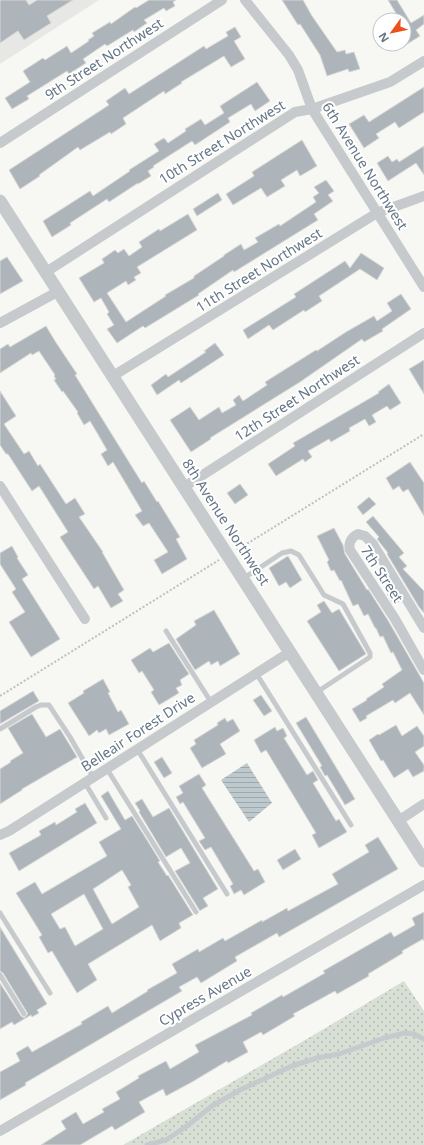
<svg xmlns="http://www.w3.org/2000/svg" width="424" height="1145" font-family="'Noto Sans',sans-serif">
	<defs>
		<pattern id="grass-dots" width="8" height="8" patternUnits="userSpaceOnUse"><rect width="8" height="8" fill="#d8dfd4"/><path d="M2 2h.1M6 6h.1" fill="none" stroke="#b3b9b2" stroke-width="1.8" stroke-linecap="round"/></pattern>
		<pattern id="water-rules" width="6" height="5" patternUnits="userSpaceOnUse"><rect width="6" height="5" fill="#bdc9cd"/><path d="M0 2.5h6" fill="none" stroke="#9da8ac"/></pattern>
	</defs>
	<rect width="100%" height="100%" fill="#f7f7f3"/>
	<path fill="#e7e8e6" d="M0 0H99L0 64Z"/>
	<path fill="url(#grass-dots)" d="M404 981 424 1011V1145H123L312 1036Z"/>
	<path fill="url(#water-rules)" d="M247 763 272 803 249 822 221 780Z"/>
	<path fill="#adb5bb" stroke="#d8d8d6" fill-rule="evenodd" d="M0 0H26L29 5 37 0H73L47 16 51 23 24 40 18 31 0 43Z
		M149 0H176L173 2 175 6 166 11 164 8 144 20 147 23 134 32 133 30 107 46 105 44 83 59 86 63 69 74 67 71 27 96 29 99 12 109 5 98 30 82 23 71 43 58 45 60 67 46 71 53 89 41 88 40 94 36 92 33 110 22 111 24 135 7 136 8Z
		M282 0H303L312 16 337 52 345 50 346 54 354 52 360 69 349 72 348 69 327 76 320 55 300 24 298 25Z
		M388 0H397L411 23 424 15V24L416 30 420 36 404 46V20H400Z
		M235 27 241 37 234 41 245 59 231 67 224 56 181 82 182 83 165 94 164 91 123 118 126 124 111 134 110 132 80 150 78 147 39 175 40 176 20 189 9 170 109 105 106 101 125 88 129 94 204 46 206 49 228 36 226 32Z
		M257 82 270 101 255 111 251 104 228 118 230 122 195 145 192 141 153 166 154 167 148 171 151 176 138 184V183L109 202 107 199 70 223 71 225 52 237 43 221 90 191 93 196 130 171 129 170 159 151 154 144 164 138 168 143 186 131 185 129 201 119 205 125 224 113 220 106Z
		M424 87V112L399 128 395 122 376 134 379 138 364 148 349 124 364 115 369 122Z
		M302 140 317 166 300 176 297 170 281 180 285 186 267 197 261 188 233 205 226 194 254 176 252 172Z
		M424 146V175L416 163 388 181 377 163 388 156 392 162 397 159 399 162Z
		M326 180 334 191 328 195 333 201 314 214 318 220 234 272 233 270 198 294 199 295 145 328 143 326 117 343 107 329 114 325 107 314 109 312 101 298 94 302 79 278 104 263 102 259 115 250 118 253 124 249 129 256 142 247 139 242 159 229 160 231 188 214 197 230 137 267 141 273 134 277 136 280 128 285 126 281 107 293 126 322 166 296 165 295 194 278V276L224 256V255L241 244 244 250 258 242 255 238 279 224 280 226 316 202 313 197 319 193 314 187Z
		M218 193 222 200 197 216 193 209Z
		M361 253 384 268 377 280 360 269 319 296 322 301 305 312 304 310 273 330 269 325 248 339 243 330 296 297 294 294 345 261 350 268Z
		M7 257 23 281 0 294V261Z
		M401 294 411 309 382 329 383 331 364 342 362 339 300 382 210 438 211 439 191 452 170 420 190 407 199 420 219 407 222 413 236 405 233 400 239 395 243 401 267 385 265 382 316 350 317 351 346 332 374 316 377 321 392 311 387 303Z
		M46 326 55 341 77 374 75 375 142 483 144 481 157 502 158 501 180 537 176 539 187 559 162 574 154 560 168 552 149 523 143 526 135 515 142 511 113 462 108 466 101 454 107 450 96 431 90 421 84 425 77 413 78 412 63 391 62 392 54 380 56 379 54 376 55 375 39 351 32 355 31 353 0 373V349L8 344 10 347Z
		M215 343 224 355 181 383 179 380 157 395 151 385 166 374 168 377 206 352 204 351Z
		M424 360V394L409 369Z
		M389 384 401 403 390 410 387 406 372 415 376 422 369 426 365 419 349 428 350 431 331 442 329 439 308 451 312 457 305 462 303 459 276 476 268 464 295 446 293 443 379 393 378 392Z
		M0 391 16 416 4 424 24 454 29 451 38 466 40 464 66 504 75 498 85 514 79 517 103 552H102L124 590 118 594 123 601 111 608 98 586 94 589 60 537 68 532 39 486 32 491 8 454H6L0 445Z
		M410 462 424 483V516L408 489 403 492 399 486 393 490 386 478Z
		M240 484 248 495 235 504 227 493Z
		M369 497 376 504 363 515 357 507Z
		M373 516 404 553 399 557 407 566 403 569 424 591V613L419 607 387 554 388 553 377 539 379 537 366 522Z
		M334 528 343 545 345 554 367 590 368 589 389 622 424 683V715L410 693 395 703 393 700 366 716 367 718 360 722 352 709 367 700 366 699 384 687 382 684 402 670 393 652 391 653 383 636 380 637 376 628H375L368 614 364 616 358 604 353 606 341 580 340 581 334 570 331 571 327 562 329 560 317 536Z
		M12 546 18 557 17 558 28 575 22 579 60 639 31 657 9 622 25 612 12 592 16 589 0 564V553Z
		M288 556 302 580 290 588 286 582 279 586 269 568Z
		M394 590 400 601 394 605 387 594Z
		M324 601 332 613 339 609 366 654 339 671 307 621 321 612 317 605Z
		M214 610 240 654 220 666 218 661 211 665 209 661 195 670 176 639 196 625 194 621Z
		M169 643 189 674 180 680 182 685 176 688 179 693 159 705 151 692 154 690 142 671 139 673 131 660 150 648 153 652Z
		M103 679 110 692 108 693 118 712 121 710 129 724 109 735 106 729 99 733 97 730 89 736 68 703 84 693 83 691Z
		M33 691 39 701 0 724V711Z
		M261 695 272 711 264 716 253 700Z
		M32 714 46 737 60 729 77 757 22 789V790L0 804V769L11 762 10 761 23 753 8 728Z
		M306 717 355 799 345 805 327 775 325 776 320 767 322 766 296 723Z
		M225 718 227 722 233 719 240 731 220 744 226 754 202 768 190 748 196 744 194 740 218 725 217 723Z
		M396 725 402 736 417 726 424 736V746L415 752 424 765V771L413 777 408 769 394 778 383 760 381 761 369 740 378 734 379 735Z
		M275 727 277 731 283 728 287 736 284 738 307 775 313 771 318 780 313 783 336 821 339 819 347 832 319 848 312 835 316 833 266 750 261 753 254 740Z
		M162 757 172 773 164 778 154 762Z
		M199 774 206 785 202 788 254 871 258 869 265 882 244 895 241 890 234 894 230 886 233 884 211 847 205 850 199 841 205 838 183 802 180 804 176 797 183 793 179 786Z
		M108 791 125 820 132 816 160 861 158 862 167 876 168 875 193 915 179 923 181 928 160 941 152 925 88 964 97 980 77 993 52 951 48 953 39 937 42 935 16 893 35 882 42 894 107 856 99 842 121 829 101 796ZM122 870 131 885 128 887 139 907 112 924 93 889ZM84 894 103 929 75 946 65 927 60 929 51 914Z
		M142 799 153 817 169 808 218 889 203 898 208 906 201 910 200 911 175 871 190 863 181 848 166 857 139 812 140 811 135 803Z
		M85 803 97 823 19 871 9 853 41 835 39 831 55 822 56 825 77 812 75 809Z
		M378 837 398 869 279 937 277 933 235 957 237 961 201 983 197 977 179 987 182 991 25 1083 26 1085 0 1100V1072L20 1061 16 1053 28 1046 32 1052 82 1024 81 1022 108 1006 112 1013 148 991 147 990 177 973 172 964 198 949 199 952 223 938 225 941 262 920V922L287 908 288 911 338 884 332 874 369 852 365 845Z
		M295 849 301 859 283 870 277 860Z
		M424 912V941L423 939 402 951 403 953 368 974 369 976 337 994 335 991 293 1014 295 1016 263 1035 261 1032 243 1042 248 1052 228 1063 227 1061 192 1082 166 1096 163 1089 139 1102 145 1112 115 1130 112 1126 80 1145H41L66 1129 61 1121 76 1112 83 1124 104 1112 102 1109 120 1099 116 1092 139 1078 138 1076 166 1061 170 1069 199 1052 195 1045 252 1015 251 1013 282 995 283 997 325 973 323 971 391 932 394 937 415 925 412 918Z
		M0 927 47 1004 37 1010 39 1013 32 1017 31 1015 14 1025 12 1022 0 1029V983L21 1016 24 1018 28 1014 3 973 0 971Z"/>
	<g fill="none" stroke-linecap="round" stroke-linejoin="round">
		<path stroke="#bdc0c2" stroke-width="2" stroke-dasharray="2 2" stroke-linecap="butt" d="M237 550 424 434
			M0 696 219 560"/>
		<path stroke="#c6cacd" stroke-width="5" d="M244 578 282 553 291 551 299 555 324 595 343 604 370 653V657L317 692
			M166 631 211 702
			M256 673 351 825
			M0 729 36 707 41 705H49L70 737 93 777
			M137 749 227 894
			M107 769 196 912
			M85 783 106 818
			M0 913 50 993
			M0 975 24 1014
			M147 1145 166 1140 187 1126 212 1106 240 1090 292 1066 317 1058 339 1054 384 1038 405 1033 414 1034 424 1039"/>
		<path stroke="#c6cacd" stroke-width="10" d="M245 0 289 55 298 70 312 109 424 287
			M0 143 222 0
			M46 272 295 112 312 109 390 82 424 61
			M0 323 59 291
			M113 376 377 213 424 196
			M0 486 85 619
			M184 487 424 333
			M424 628 373 544 365 536 358 534C351 537 348 544 350 550L395 619 424 670
			M398 821 424 804
			M0 835 9 831 290 652
			M0 1131 424 885"/>
		<path stroke="#c6cacd" stroke-width="13" d="M0 201 424 861"/>
	</g>
	<g text-anchor="middle" stroke-width="4" stroke-linejoin="round" paint-order="stroke">
		<g font-size="14" fill="#647686" stroke="#fff">
			<text transform="translate(104 59) rotate(-33)" y="5">9th Street Northwest</text>
			<text transform="translate(222 142) rotate(-32)" y="5">10th Street Northwest</text>
			<text transform="translate(365 166) rotate(58)" y="5">6th Avenue Northwest</text>
			<text transform="translate(259 270) rotate(-32)" y="5">11th Street Northwest</text>
			<text transform="translate(297 398) rotate(-33)" y="5">12th Street Northwest</text>
			<text transform="translate(226 522) rotate(57)" y="5">8th Avenue Northwest</text>
			<text transform="translate(382 574) rotate(57)" y="5">7th Street</text>
			<text transform="translate(138 732) rotate(-33)" y="5">Belleair Forest Drive</text>
			<text transform="translate(205 996) rotate(-30)" y="5">Cypress Avenue</text>
		</g>
	</g>
	<g transform="translate(392 32) rotate(237)"><circle r="19" fill="#ffffff" stroke="#c1c8cf"/>
	<path d="M0-3L7 15L0 10L-7 15Z" fill="#eb511e"/>
	<text y="-6" font-size="11" font-weight="bold" text-anchor="middle" fill="#647686">N</text>
	</g>
</svg>
